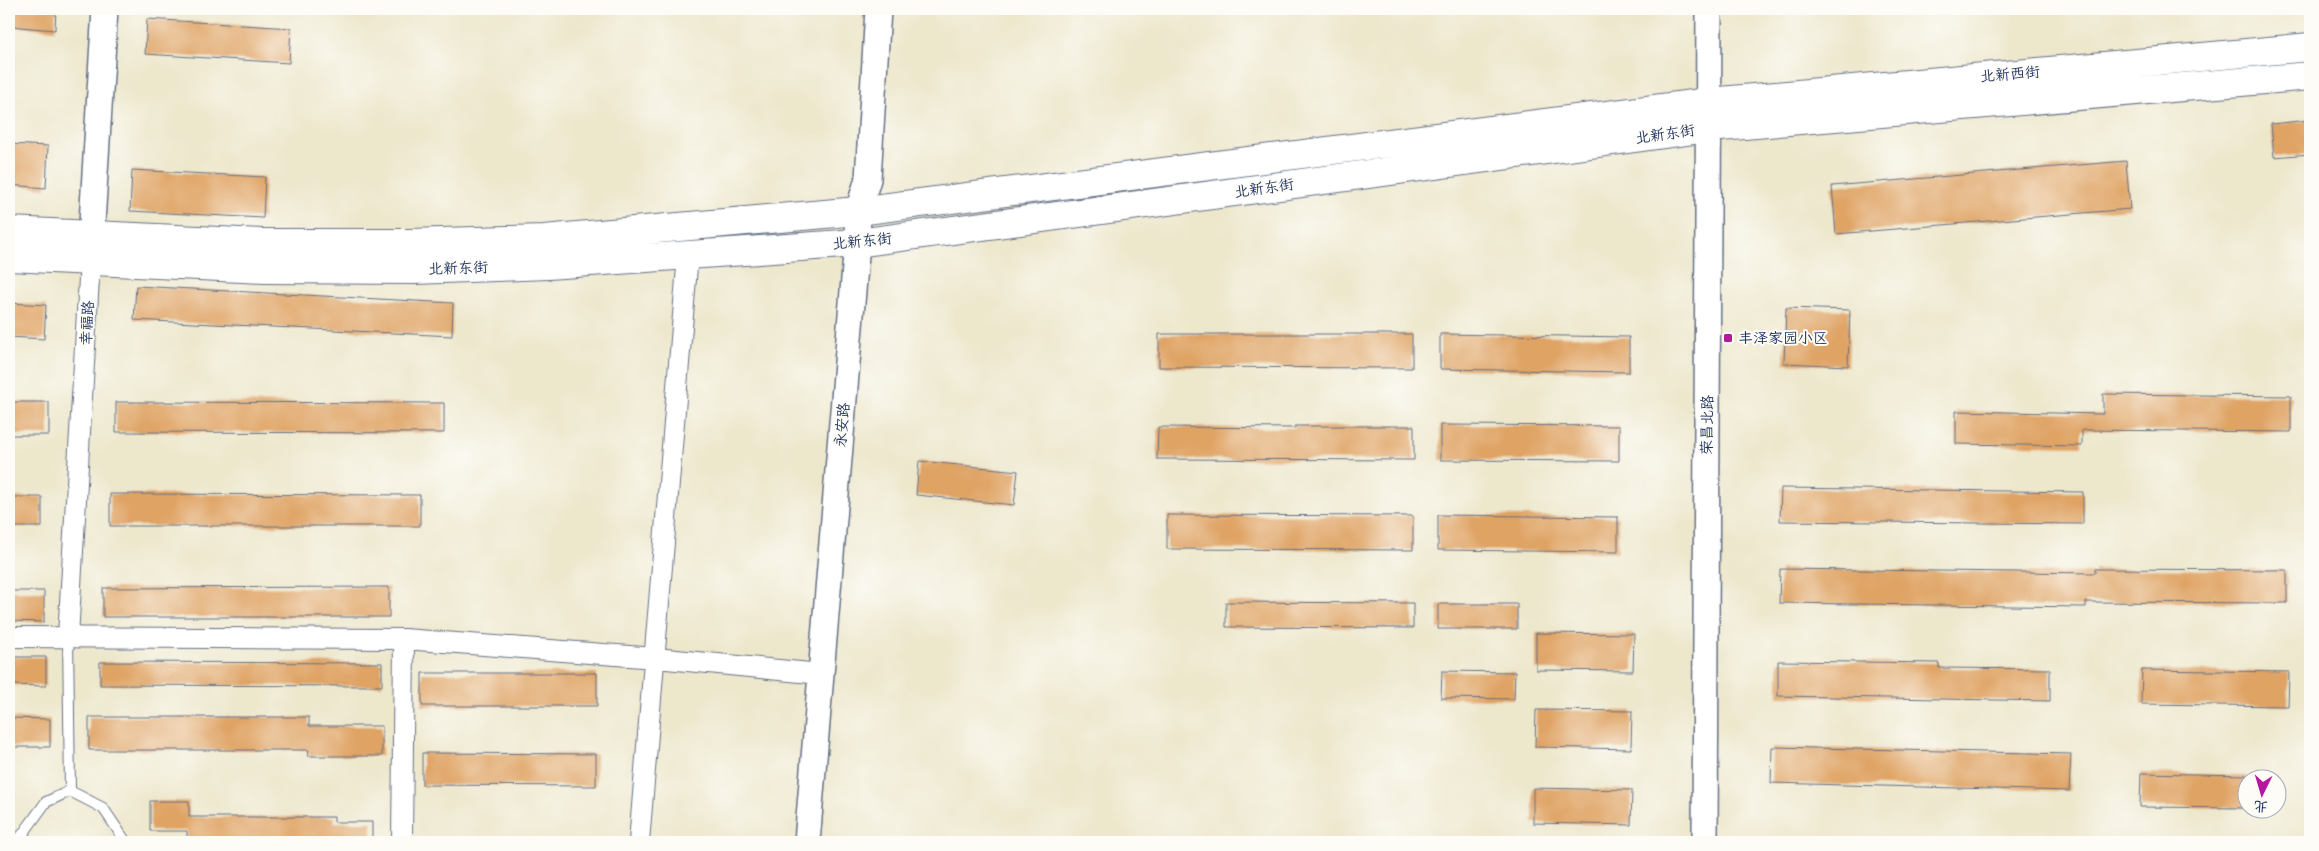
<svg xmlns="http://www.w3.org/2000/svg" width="2319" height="851" font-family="'Comic Neue','LXGW WenKai TC',sans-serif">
	<rect width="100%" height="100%" fill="#fdfcf7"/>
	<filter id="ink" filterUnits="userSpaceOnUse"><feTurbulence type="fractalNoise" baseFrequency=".02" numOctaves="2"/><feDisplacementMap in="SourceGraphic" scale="10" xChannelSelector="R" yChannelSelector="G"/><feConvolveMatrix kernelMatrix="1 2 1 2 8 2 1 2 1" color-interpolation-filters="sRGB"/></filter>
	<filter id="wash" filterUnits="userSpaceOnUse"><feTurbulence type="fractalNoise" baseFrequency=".0096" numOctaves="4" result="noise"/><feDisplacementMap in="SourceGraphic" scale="20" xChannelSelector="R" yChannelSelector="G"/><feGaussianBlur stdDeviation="1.12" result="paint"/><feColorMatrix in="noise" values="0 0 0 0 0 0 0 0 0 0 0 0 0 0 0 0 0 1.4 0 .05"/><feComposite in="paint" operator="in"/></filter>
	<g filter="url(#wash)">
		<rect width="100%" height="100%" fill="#ede7cc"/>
		<g id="blocks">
			<path fill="#dfa364" d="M9 9H56L55 30 9 26Z
				M147 19 291 28 289 63 145 54Z
				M2310 120V154L2274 157 2271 124Z
				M9 144 48 146 46 188 9 185Z
				M2126 161 2130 209 1836 234 1832 186Z
				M132 170 265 177 263 218 130 211Z
				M136 286 453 303 452 336 134 320Z
				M9 303 46 305 44 339 9 337Z
				M1786 308 1850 310 1848 366 1784 363Z
				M1159 334H1412V368L1159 367Z
				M1440 334 1629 337V372L1440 369Z
				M2103 394 2291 396V432L2082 430V446L1956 444V411L2103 414Z
				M9 402H49V435H9Z
				M116 402 444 403V433L116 432Z
				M1440 425 1619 426V461L1440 460Z
				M1295 426H1414V460L1157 459 1158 427 1295 428Z
				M919 461 1018 471 1014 505 916 495Z
				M1781 488 2083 492V524L1780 521Z
				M110 494 420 495V526H110Z
				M9 497H42V527H9Z
				M1167 515 1413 516V550L1167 549Z
				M1438 515 1618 517V552L1438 550Z
				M1780 569 2095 573V569L2287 570V603L2086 602V607L1779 603Z
				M389 587V617H103V588Z
				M9 591H44V622L9 621Z
				M1226 602 1413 603V628L1226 627Z
				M1438 604H1517V629H1438Z
				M1536 633 1634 634 1633 671 1536 670Z
				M9 657H46V686L9 685Z
				M1778 661 1939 663V668L2050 669V701L1778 696Z
				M100 662 382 663V686L100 685Z
				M2142 670 2289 672 2288 706 2141 704Z
				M1442 671 1515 672 1514 699 1441 698Z
				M422 673H597V706H422Z
				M1536 710 1632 711 1631 749 1535 747Z
				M89 717H309V726H382V756H308L309 750H89Z
				M9 718 50 719V747H9Z
				M1772 747 2071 754 2069 791 1771 783Z
				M422 753 596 754V786L422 785Z
				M2141 773 2246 775V808L2140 807Z
				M1533 788 1632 790 1631 825 1533 823Z
				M150 801H189V817H334V822H372V842H187V831H150Z"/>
		</g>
	</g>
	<g filter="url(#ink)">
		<use href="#blocks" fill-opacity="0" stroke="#646f84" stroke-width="1"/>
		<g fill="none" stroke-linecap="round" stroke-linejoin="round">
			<defs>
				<path id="service" d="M68 637 70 791
					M70 791 103 808 126 842
					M17 842 46 802 70 791"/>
				<path id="minor" d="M9 637 404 639 656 658 821 674
					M68 637 90 261
					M402 842 404 639
					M639 842 688 255"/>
				<path id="tertiary" d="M90 256 105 9
					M807 842 857 243 858 211 868 179 878 9
					M1705 842 1709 9"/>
				<path id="secondary" d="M9 231 262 243H410L544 239 858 211 1709 102 2310 47
					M9 257 264 269 414 270 548 265 857 243 1709 128 2310 76"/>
			</defs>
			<use href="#service" stroke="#646f84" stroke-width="12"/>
			<use href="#minor" stroke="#646f84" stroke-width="22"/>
			<use href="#tertiary" stroke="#646f84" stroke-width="28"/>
			<use href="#secondary" stroke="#646f84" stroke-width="30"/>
			<use href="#service" stroke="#fff" stroke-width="10"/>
			<use href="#minor" stroke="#fff" stroke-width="20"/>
			<use href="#tertiary" stroke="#fff" stroke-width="25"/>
			<use href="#secondary" stroke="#fff" stroke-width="28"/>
		</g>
	</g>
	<rect fill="#b5179e" stroke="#fdfcf7" stroke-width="2" x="1723" y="333" width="10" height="10" rx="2.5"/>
	<g text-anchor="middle" stroke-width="4" stroke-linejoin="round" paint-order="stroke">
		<g font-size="15" fill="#1b2f5e" stroke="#fdfcf7">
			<text transform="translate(2010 74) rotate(-5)" y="5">北新西街</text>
			<text transform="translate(1665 134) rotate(-8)" y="5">北新东街</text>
			<text transform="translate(1264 188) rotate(-8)" y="5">北新东街</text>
			<text transform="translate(862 241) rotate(-6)" y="5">北新东街</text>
			<text transform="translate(458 268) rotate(-2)" y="5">北新东街</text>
			<text transform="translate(87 323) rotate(-87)" y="5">幸福路</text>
			<text transform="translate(842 425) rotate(-85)" y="5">永安路</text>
			<text transform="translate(1707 425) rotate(-89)" y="5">荣昌北路</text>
		</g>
		<g font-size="15" fill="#1b2f5e" stroke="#fdfcf7" text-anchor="start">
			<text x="1738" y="343">丰泽家园小区</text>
		</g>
	</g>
	<rect width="2319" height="851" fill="none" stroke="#fdfcf7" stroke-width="30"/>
	<g transform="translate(2262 794) rotate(185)"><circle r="24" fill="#fdfcf7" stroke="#a3aaba"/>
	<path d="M0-4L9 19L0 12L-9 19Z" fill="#b5179e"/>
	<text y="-8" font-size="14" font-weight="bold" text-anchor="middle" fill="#1b2f5e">北</text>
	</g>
</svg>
